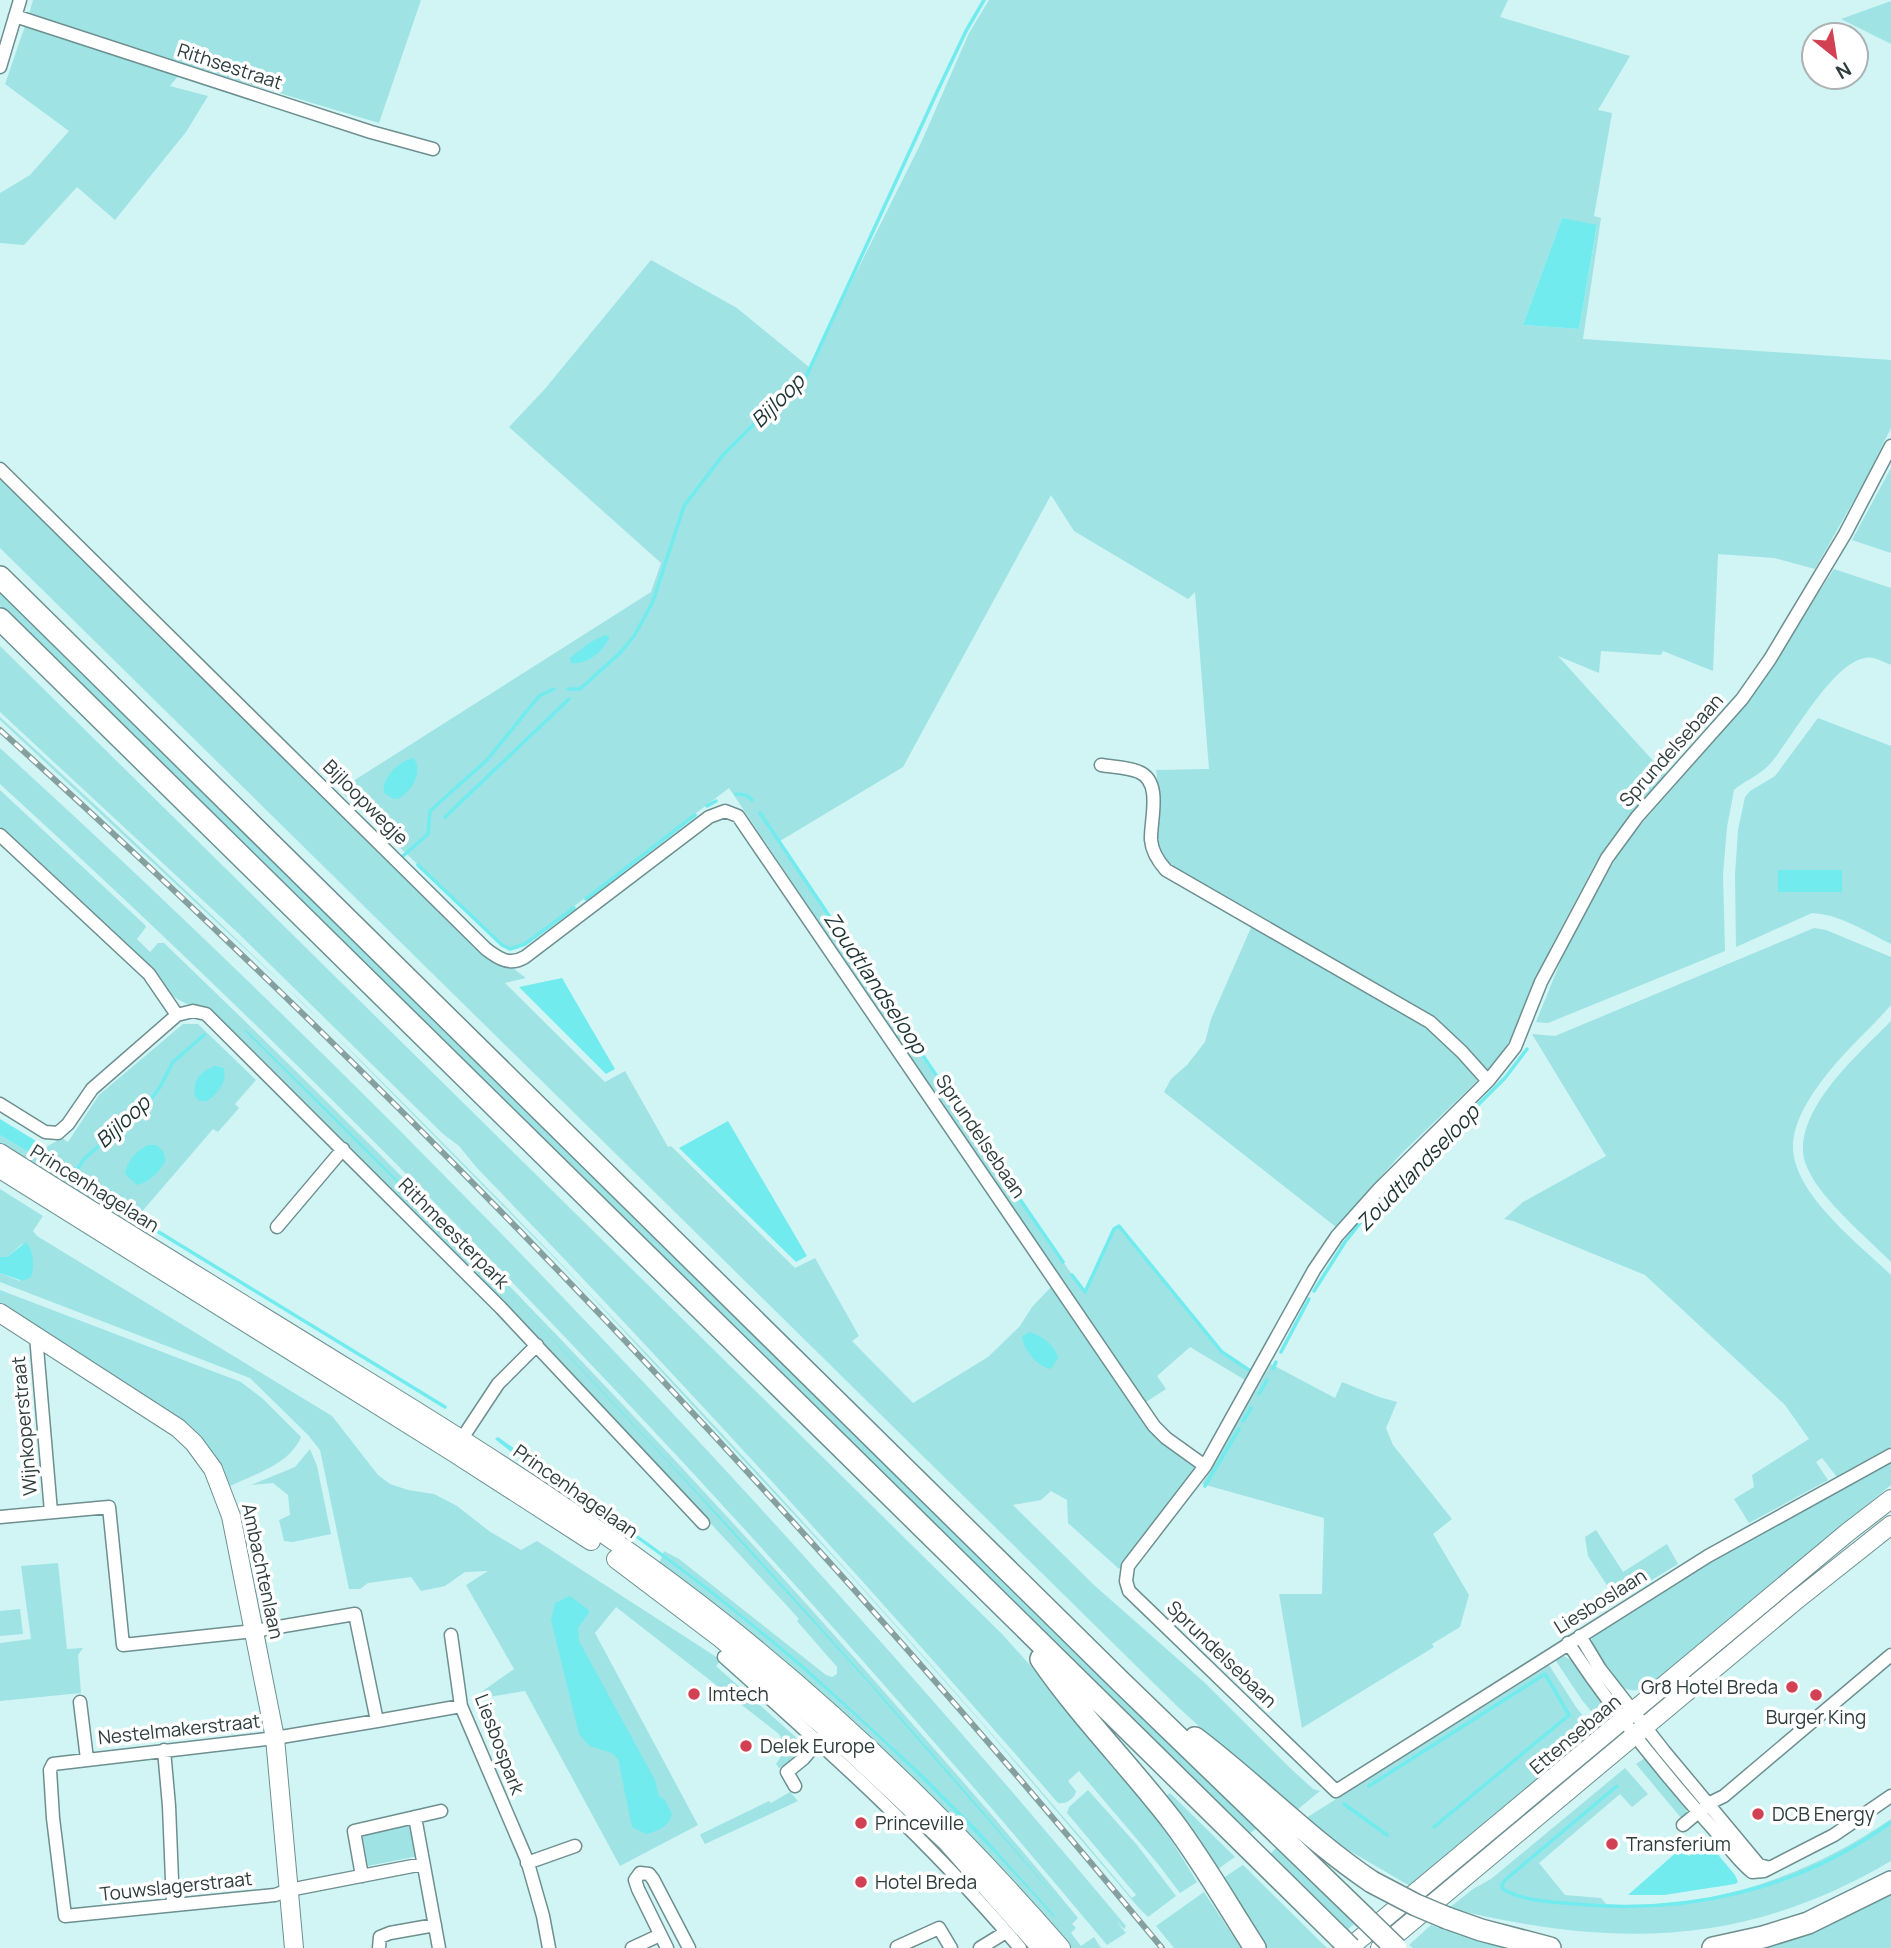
<svg xmlns="http://www.w3.org/2000/svg" width="1891" height="1948" font-family="Manrope,sans-serif">
	<rect width="100%" height="100%" fill="#d1f5f5"/>
	<path fill="#9fe3e4" fill-rule="evenodd" d="M33 0H421L379 123 28 18Z
		M989 0H1508L1500 17 1630 56 1598 110 1612 113 1594 216 1601 218 1583 339 1891 360V428L1863 484 1815 569 1774 558 1718 554 1713 671 1663 651 1661 655 1601 651 1599 673 1558 656 1666 775 1613 837 1595 864 1551 947 1516 1029 1505 1048 1485 1073C1468 1046 1446 1028 1420 1009L1186 874C1178 869 1169 864 1164 857 1150 836 1161 795 1156 770L1209 769 1195 592 1188 599 1074 531 1051 495 903 767 780 841 910 1040 1084 1292 1112 1231 1120 1227 1223 1355 1251 1370 1245 1380 1190 1347 1157 1376 1166 1389 1146 1402 1079 1304 1065 1288 1041 1254 729 788 534 937 517 949 508 950 339 790 651 592 661 563 509 427 544 390 651 260 737 308 809 367 921 143 969 33ZM1562 218 1597 226 1579 329 1523 325Z
		M1891 1V44L1841 19Z
		M25 26 182 71 170 86 208 96 186 132 115 220 77 187 24 245 0 243V193L30 175 69 131 5 84Z
		M1891 468V553L1852 540Z
		M0 475 510 966 526 978 505 983 605 1082 625 1071 668 1147 671 1146 795 1268 815 1258 859 1336 852 1341 913 1403 988 1357 1020 1326 1032 1307 1052 1286 1152 1431 1199 1467 1119 1569 1068 1523 1067 1500 1051 1491 1041 1500 1013 1505 1094 1585 1205 1683 1289 1767 1313 1789 1320 1791 1297 1810 1276 1790 1273 1793 1179 1708 0 548Z
		M1834 569 1891 588V665C1883 662 1874 656 1865 658 1831 664 1792 739 1769 765 1760 775 1744 781 1734 790L1727 827 1723 875 1725 951 1548 1023 1536 1022 1570 938 1624 844 1734 718 1758 685Z
		M0 592 1256 1829 1250 1833 1239 1822 1237 1824 0 606Z
		M0 646 1003 1635C1048 1686 1097 1736 1138 1791 1159 1820 1178 1851 1197 1882L1180 1893 1158 1864 1079 1771 1068 1781 1076 1791C1075 1798 1066 1805 1058 1803 870 1586 677 1375 477 1168L459 1146 443 1134 238 933 0 712Z
		M0 717C403 1086 781 1480 1132 1898L1136 1895 1067 1813 1069 1807 1088 1790 1137 1845 1176 1896 1148 1917 1138 1907 979 1720 852 1577 583 1287 302 1002 0 720Z
		M1818 718 1891 746V944C1867 932 1839 914 1812 913L1736 947 1735 875 1738 830 1745 797 1750 791 1775 776ZM1778 870H1841L1842 892H1778Z
		M0 748C402 1115 777 1509 1126 1926L1124 1929 1116 1921 1126 1933 1107 1945C765 1534 395 1145 0 784Z
		M0 790 145 925 146 927 137 939 150 952 158 943H164C405 1174 638 1413 859 1663 933 1747 1007 1831 1078 1918L1072 1924 1076 1928 1071 1933 1081 1946 1094 1937 1101 1948H1065L657 1569 664 1551 679 1559 826 1675 832 1677 837 1674V1667L797 1621 799 1619C609 1412 414 1210 213 1014 202 1005 192 1007 181 1001 169 996 162 980 153 970L0 827Z
		M1253 923 1417 1017 1473 1070 1477 1081 1401 1154 1336 1227 1164 1092 1171 1079 1187 1065 1205 1042 1211 1019Z
		M1814 928 1826 930 1891 957V1005C1872 1027 1850 1046 1832 1068 1814 1090 1792 1120 1793 1149 1795 1195 1860 1245 1891 1275V1447L1837 1477 1822 1458 1816 1462 1828 1480 1749 1523 1734 1499 1754 1487 1752 1475 1809 1439 1785 1405 1645 1275 1513 1221 1504 1219 1523 1202 1606 1156 1532 1034 1555 1036Z
		M1891 1021V1262C1866 1237 1837 1213 1817 1185 1811 1176 1803 1162 1803 1151 1802 1102 1860 1053 1891 1021Z
		M183 1024H198L256 1080 235 1104 239 1108 218 1132 213 1129 127 1229 0 1149V1135L45 1162 51 1153 46 1147 62 1138 68 1142 99 1095Z
		M0 1189 43 1216 33 1231 37 1236 332 1416 378 1475 390 1484 408 1490 434 1494 457 1506 489 1531 521 1550 537 1541 721 1660 716 1666 800 1741 805 1736 811 1742C802 1752 792 1765 779 1768L776 1764C784 1753 786 1747 779 1734L616 1607 595 1633 698 1825 620 1866 525 1691 470 1700 514 1669 466 1585 488 1571 465 1572 445 1586 421 1591 411 1577 368 1583 360 1589H349L320 1450 308 1435 250 1378 0 1282V1273L20 1281 29 1247 22 1244 7 1257H0Z
		M0 1290 241 1382 262 1398 301 1437C290 1464 255 1474 230 1486L202 1441 184 1421 0 1304Z
		M1271 1364 1335 1398 1342 1382 1379 1397 1397 1402 1386 1428 1393 1445 1452 1519 1433 1534 1469 1595 1460 1627 1432 1644 1434 1647 1302 1728 1279 1594H1322L1324 1518 1202 1484Z
		M310 1449 317 1466 331 1534 293 1542 284 1541 279 1520 290 1515 288 1495 273 1483 251 1485 295 1467Z
		M1891 1460V1485L1647 1687C1639 1690 1632 1692 1624 1688 1611 1682 1589 1649 1592 1635L1699 1566Z
		M1596 1530 1623 1572 1667 1544 1678 1564 1617 1601 1588 1556 1585 1537Z
		M58 1563 67 1649 83 1648 78 1655 81 1693 0 1701V1643L31 1639 21 1566Z
		M20 1609 23 1634 0 1636V1611Z
		M1559 1655C1576 1656 1598 1694 1609 1709L1608 1720 1602 1725 1582 1700 1554 1658Z
		M1549 1665 1576 1707 1592 1727 1546 1766 1548 1770 1410 1886 1343 1847 1306 1818Z
		M1645 1758 1687 1808 1686 1814 1682 1819 1636 1764Z
		M1625 1768 1648 1794 1632 1807 1620 1794 1539 1863 1565 1895 1601 1898 1607 1905C1709 1911 1808 1876 1891 1819V1861C1743 1948 1612 1948 1449 1908L1473 1889 1491 1879Z
		M790 1792 798 1801 705 1844 700 1835 701 1834 769 1801 771 1803Z
		M1170 1793 1235 1857 1218 1869 1165 1797Z
		M412 1823 418 1856 368 1866 362 1833Z
		M1277 1847 1354 1924 1346 1931 1274 1860 1270 1854Z
		M1243 1865 1327 1948H1265L1223 1878Z
		M1891 1889V1948H1748Z
		M1204 1892 1241 1948H1174L1156 1926Z
		M1431 1925 1480 1942 1508 1948H1413L1409 1945Z"/>
	<path fill="#71ebee" d="M1562 218 1597 225 1579 329 1523 325Z
		M605 635 609 636V638C603 652 586 665 571 663L570 658 589 643Z
		M413 758C425 771 411 792 398 799L392 798 384 793C381 778 399 761 413 758Z
		M1778 870H1842V892H1778Z
		M562 978 615 1069 606 1074 519 987Z
		M245 1029C533 1310 809 1603 1068 1912L866 1680 668 1462 519 1304 244 1030Z
		M215 1066 224 1068C227 1083 218 1093 207 1101H199L195 1096C192 1080 201 1071 215 1066Z
		M0 1119 46 1147 52 1154 45 1162 0 1135Z
		M728 1121 807 1256 796 1262 679 1148Z
		M148 1145H156L163 1151 166 1160C160 1171 150 1182 137 1185L125 1174C127 1161 136 1151 148 1145Z
		M26 1242C33 1249 35 1265 31 1277L23 1281 0 1273V1257H7Z
		M1029 1332C1041 1335 1055 1345 1058 1358L1051 1369C1037 1366 1024 1351 1022 1337Z
		M498 1437 650 1544 715 1593 802 1664 921 1773 977 1829 1056 1917 1053 1916C949 1800 837 1693 714 1596 676 1566 635 1537 594 1509 561 1487 526 1465 495 1439Z
		M570 1596 590 1611 578 1628 579 1641 655 1780 659 1796 665 1800 672 1814C669 1827 657 1831 646 1834L632 1827 618 1759 612 1753 590 1746 579 1734 551 1620 555 1603Z
		M1706 1844 1710 1845 1735 1875 1738 1882 1735 1884 1664 1895H1628L1679 1850 1682 1849 1689 1856Z"/>
	<g fill="none" stroke-linecap="round" stroke-linejoin="round">
		<path stroke="#71ebee" stroke-width="3.5" d="M568 689H580L620 653 634 636 643 620 653 601 684 506 723 455 754 424 794 394 805 379 937 92 966 31 984 0
			M736 794 746 795 752 800
			M707 806 716 801
			M760 813 989 1154
			M445 817 569 699
			M403 856 428 834 430 811 487 760 539 696 554 689
			M418 865 502 945 510 949 525 944 574 908
			M586 899 695 815
			M997 1166 1063 1262
			M70 1179 85 1158 148 1103 160 1087 173 1062 204 1035
			M90 1190 445 1407
			M1072 1275 1085 1292 1114 1229 1119 1226 1222 1352 1249 1370
			M1314 1291 1345 1242 1365 1217 1505 1078 1527 1049
			M1281 1352 1309 1299
			M1273 1369 1276 1362
			M1259 1394 1267 1380
			M1243 1421 1251 1408
			M1205 1486 1239 1429
			M1369 1786 1545 1674 1569 1715 1434 1827
			M1617 1786 1505 1880 1502 1885 1503 1889C1522 1901 1553 1902 1576 1904 1687 1915 1800 1889 1891 1822
			M1344 1804 1387 1835"/>
		<defs>
			<path id="street" d="M15 16 371 132 433 149
				M0 67 20 0
				M1891 446 1845 534 1770 659 1742 699 1637 817 1607 858 1541 982 1515 1047 1488 1081 1379 1189 1337 1236 1314 1270 1205 1466 1128 1566 1126 1581 1129 1591 1336 1791 1708 1556 1891 1455
				M0 469 486 949C499 959 510 966 525 957L709 817 725 811 738 816 1154 1426 1166 1438 1205 1466
				M1101 765C1113 767 1128 767 1139 772 1163 782 1150 821 1151 840 1152 852 1158 861 1166 870L1430 1022 1462 1052 1488 1081
				M0 835 149 974 177 1015
				M0 1104 45 1132 58 1133 68 1124 92 1089 177 1015 193 1011 206 1014 501 1308 703 1523
				M277 1227 343 1149
				M36 1336 51 1512
				M457 1446 498 1384 537 1345
				M0 1517 109 1507 123 1645 254 1631 355 1614 377 1721 461 1706
				M451 1635 461 1706 527 1860 543 1916 549 1948
				M1580 1636 1600 1669 1664 1751 1759 1865 1770 1868
				M1568 1643C1610 1706 1658 1767 1709 1824 1723 1839 1736 1859 1752 1872L1764 1871 1834 1835 1891 1796
				M724 1657C827 1749 931 1842 1020 1948
				M80 1702 87 1759
				M377 1721 275 1738 53 1764 50 1770 53 1818 65 1916 275 1895 289 1890 423 1864
				M164 1750 169 1806 173 1905
				M795 1786 787 1772 803 1759 823 1736
				M415 1817 439 1948
				M1683 1825 1708 1804 1724 1796 1891 1655
				M527 1863 575 1846
				M362 1876 354 1831 441 1811
				M897 1947 939 1928 951 1948
				M379 1948 380 1937 390 1933 435 1925
				M632 1948 660 1935
				M667 1948 638 1889 635 1880 640 1873 649 1874 653 1879 689 1948
				M980 1948 1006 1932"/>
			<path id="secondary" d="M0 1153C117 1227 235 1299 353 1372 482 1451 611 1533 729 1627 849 1723 960 1832 1061 1948
				M0 1169 453 1452 591 1541
				M0 1313 178 1428 194 1443 213 1469 231 1516 275 1738 294 1948
				M616 1559 719 1637 828 1730 947 1842 1041 1948
				M1349 1948 1848 1532 1891 1499
				M1380 1948 1794 1602 1891 1525"/>
			<path id="highway" d="M0 577 1121 1682 1363 1916
				M0 619 1339 1937
				M1041 1659C1081 1717 1130 1766 1173 1822 1203 1862 1228 1906 1255 1948
				M1195 1738C1256 1784 1308 1839 1372 1882
				M1447 1918 1481 1930 1550 1948
				M1713 1948 1763 1937 1808 1923 1891 1882"/>
		</defs>
		<use href="#street" stroke="#6e8f90" stroke-width="15"/>
		<use href="#secondary" stroke="#6e8f90" stroke-width="20"/>
		<use href="#highway" stroke="#6e8f90" stroke-width="24"/>
		<use href="#street" stroke="#fff" stroke-width="12"/>
		<use href="#secondary" stroke="#fff" stroke-width="18"/>
		<use href="#highway" stroke="#fff" stroke-width="21"/>
		<defs>
			<path id="rail" d="M0 730C417 1106 804 1515 1162 1948"/>
		</defs>
		<use href="#rail" stroke="#869f9f" stroke-width="6"/>
		<use href="#rail" stroke="#fff" stroke-width="3.5" stroke-dasharray="10" stroke-linecap="butt"/>
		<defs>
			<path id="highway-bridge" d="M1372 1882 1416 1905 1447 1918
				M1363 1916 1396 1948
				M1339 1937 1350 1948"/>
		</defs>
		<use href="#highway-bridge" stroke="#6e8f90" stroke-width="24" stroke-linecap="butt"/>
		<use href="#highway-bridge" stroke="#fff" stroke-width="21"/>
	</g>
	<g fill="#d14153" stroke="#fff" stroke-width="2.5">
		<circle cx="1792" cy="1687" r="7"/>
		<circle cx="694" cy="1694" r="7"/>
		<circle cx="1816" cy="1695" r="7"/>
		<circle cx="746" cy="1746" r="7"/>
		<circle cx="1758" cy="1814" r="7"/>
		<circle cx="861" cy="1823" r="7"/>
		<circle cx="1612" cy="1844" r="7"/>
		<circle cx="861" cy="1882" r="7"/>
	</g>
	<g text-anchor="middle" stroke-width="7" stroke-linejoin="round" paint-order="stroke">
		<g font-size="19" fill="#2f3d3d" stroke="#fff">
			<text transform="translate(230 66) rotate(18)" y="7">Rithsestraat</text>
			<text transform="translate(1671 750) rotate(-48)" y="7">Sprundelsebaan</text>
			<text transform="translate(366 802) rotate(45)" y="7">Bijloopwegje</text>
			<text transform="translate(981 1136) rotate(56)" y="7">Sprundelsebaan</text>
			<text transform="translate(95 1188) rotate(32)" y="7">Princenhagelaan</text>
			<text transform="translate(454 1233) rotate(45)" y="7">Rithmeesterpark</text>
			<text transform="translate(24 1426) rotate(-95)" y="7">Wijnkoperstraat</text>
			<text transform="translate(576 1491) rotate(35)" y="7">Princenhagelaan</text>
			<text transform="translate(263 1571) rotate(78)" y="7">Ambachtenlaan</text>
			<text transform="translate(1600 1601) rotate(-32)" y="7">Liesboslaan</text>
			<text transform="translate(1222 1654) rotate(44)" y="7">Sprundelsebaan</text>
			<text transform="translate(179 1729) rotate(-6)" y="7">Nestelmakerstraat</text>
			<text transform="translate(1575 1734) rotate(-40)" y="7">Ettensebaan</text>
			<text transform="translate(500 1744) rotate(69)" y="7">Liesbospark</text>
			<text transform="translate(176 1886) rotate(-6)" y="7">Touwslagerstraat</text>
		</g>
		<g font-size="19" fill="#2f3d3d" stroke="#fff" text-anchor="start">
			<text x="1778" y="1694" text-anchor="end">Gr8 Hotel Breda</text>
			<text x="708" y="1701">Imtech</text>
			<text x="1816" y="1724" text-anchor="middle">Burger King</text>
			<text x="760" y="1753">Delek Europe</text>
			<text x="1772" y="1821">DCB Energy</text>
			<text x="875" y="1830">Princeville</text>
			<text x="1626" y="1851">Transferium</text>
			<text x="875" y="1889">Hotel Breda</text>
		</g>
		<g font-size="21" font-style="italic" fill="#1d3333" stroke="#fff">
			<text transform="translate(778 401) rotate(-45)" y="7">Bijloop</text>
			<text transform="translate(875 983) rotate(56)" y="7">Zoudtlandseloop</text>
			<text transform="translate(123 1122) rotate(-43)" y="7">Bijloop</text>
			<text transform="translate(1418 1168) rotate(-46)" y="7">Zoudtlandseloop</text>
		</g>
	</g>
	<g transform="translate(1835 56) rotate(150)"><circle r="33" fill="#ffffff" stroke="#acb1b1" stroke-width="2"/>
	<path d="M0-5L12 26L0 18L-12 26Z" fill="#d14153"/>
	<text y="-10" font-size="19" font-weight="bold" text-anchor="middle" fill="#2f3d3d">N</text>
	</g>
</svg>
